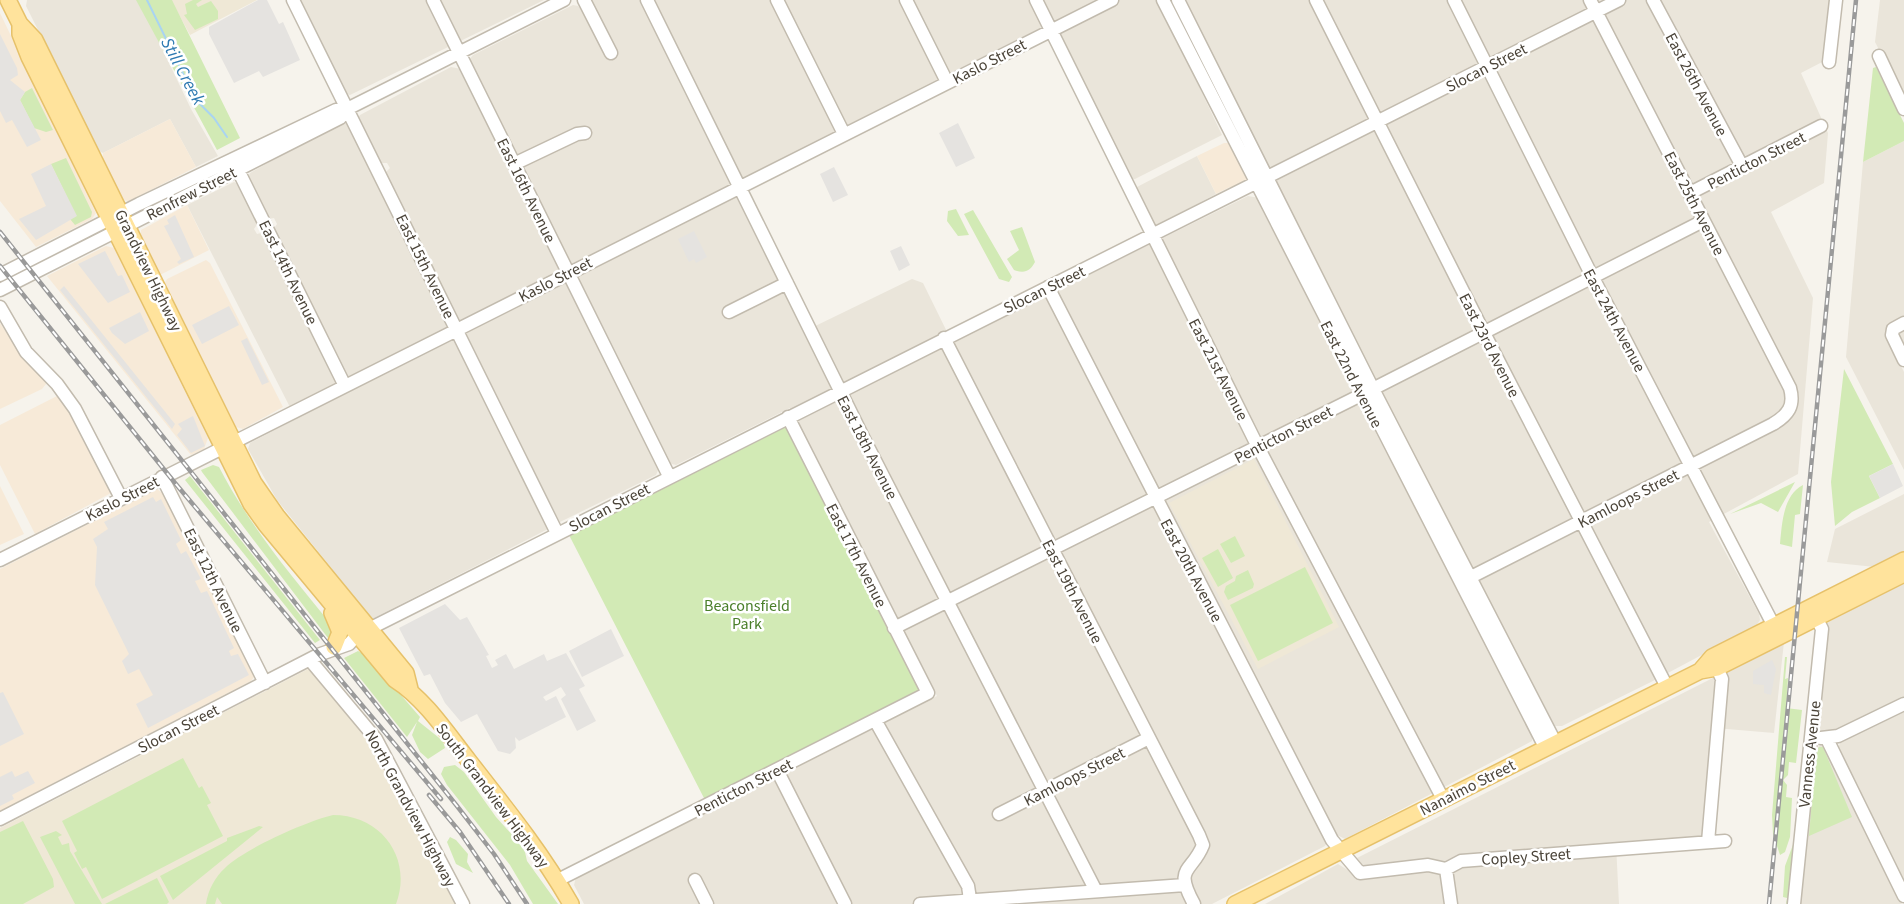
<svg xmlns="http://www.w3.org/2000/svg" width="1904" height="904" font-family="'Source Sans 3',sans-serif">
	<rect width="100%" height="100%" fill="#f6f3ec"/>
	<path fill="#eae5da" d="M27 0H139L191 109 218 156 196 167 170 119 103 153 99 151 26 6Z
		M298 0H544L350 95 346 94Z
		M589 0H1158L1222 135 1135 179H1130L1052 22 732 184 805 331 912 279 923 283 952 342 1248 196 1259 198 1263 211 1353 388 1349 397 1354 405H1364L1368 412 1367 416 1532 733V741L1345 839 1337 835 1316 797 1327 842 1325 846 1212 904H584L574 885 576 877 937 696 790 408 676 465 668 463 659 468 656 475 560 522 466 338 548 529 372 619 277 500 248 449 250 443 296 419 187 205 234 182 238 184 258 223 254 229 257 234 273 230 277 224 274 218 268 219 248 178 250 173 342 121 348 123 385 173 390 168 387 163H379L358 118 360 115 451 67 461 69 473 55 573 5 578 6 582 11 591 7Z
		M1183 0H1831L1826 60 1801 73 1828 133 1824 183 1771 212 1813 298 1798 474 1709 522 1759 614 1760 620 1756 626 1651 682 1562 726H1555L1381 395Z
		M1880 0H1904V98L1875 42Z
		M1904 141V351L1890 343 1904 372V470L1846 357 1863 162Z
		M1197 156 1216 194 1165 221 1162 225 1153 226 1135 188Z
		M1904 494V552L1875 567 1827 562 1835 529Z
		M1904 582V697L1843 726 1839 733H1819L1827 623Z
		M1784 642 1774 733 1715 728 1703 838 1616 844 1619 904H1265L1338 864 1359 877 1378 878V868H1362L1357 858Z
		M1904 710V886L1838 748 1841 741Z
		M1822 744 1824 745 1902 904H1800L1815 749Z"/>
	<path fill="#f7ead8" d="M0 13 96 213 92 219 36 247 0 201Z
		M170 119 196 167 129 201 124 200 103 160V153Z
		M1224 143H1228L1248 178 1239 187H1230L1216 194 1197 156Z
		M187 205 209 250 160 275 141 236V230Z
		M106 246 114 248 208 438 204 449 191 455 47 276Z
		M206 260 210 263 283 407 243 429 236 427 165 283 167 279Z
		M0 323 26 362 45 379 46 384 42 389 0 409Z
		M57 396 74 420 111 493 35 534 0 465V425Z
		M0 486 24 534 0 545Z
		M157 489 165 495 254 677 251 681 0 811V569Z"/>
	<path fill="#efe8d6" d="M171 0H257L190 35Z
		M1254 459 1339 627 1258 669 1169 503Z
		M308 669 311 670 362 729 383 759 444 877 442 880 459 904H0V828Z"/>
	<path fill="#d2eab5" d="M136 0H172L240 138 217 150Z
		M193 0H202L196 4 198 7 211 1 218 11V19L195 30 184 15 187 14 185 4Z
		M1876 67 1904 123V141L1863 162 1873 68Z
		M32 88 53 130 46 132 34 128 20 100 25 92Z
		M66 158 92 212 91 217 75 225 70 219 76 216 51 164Z
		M956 209 969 235 958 236 947 221 948 211Z
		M973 210 1012 277 1009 282 999 279 964 214Z
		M1022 227 1035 262C1030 271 1025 274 1014 270L1007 259 1019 250 1010 231Z
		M1844 369 1893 464 1869 476 1880 498 1852 512 1835 526 1831 482Z
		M785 426 921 689 705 800 569 535Z
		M213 465 219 467C249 525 290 574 331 624L334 631 328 638 202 472 201 470Z
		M190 476 320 640 315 643 185 480Z
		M1795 482 1778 512 1761 503 1730 514Z
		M1803 485 1800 514 1795 515 1792 547 1780 544C1782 524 1783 495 1803 485Z
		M1235 536 1245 556 1231 563 1220 544Z
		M1218 549 1233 578 1218 587 1202 558Z
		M1305 567 1333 623 1258 661 1230 605Z
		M1248 570 1254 584 1253 588 1228 600 1224 592 1226 586 1235 581 1236 576Z
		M358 651 367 656 420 717 418 721 443 741 445 748 428 759 420 752 412 735 417 722 407 737 344 658Z
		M1785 657H1787L1785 679 1788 678 1786 708 1802 710 1796 763 1789 762 1788 775 1783 780 1787 785 1786 797 1792 798 1790 837 1785 852 1780 855 1773 834 1772 815Z
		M1805 725 1788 903 1786 904 1787 898 1783 897 1785 866 1794 842Z
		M1819 747H1823L1852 817 1809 836 1816 751Z
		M183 758 199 788 202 786 211 803 207 805 223 836 102 899 86 867 82 869 74 853 77 851 62 821Z
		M455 765 464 772 496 817 516 839 525 852 527 861 558 904H533L510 865 447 785 441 774 444 767Z
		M333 815C382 815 413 859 396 904H222L217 897 215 904H206C208 890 215 877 225 868 244 849 307 821 333 815Z
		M23 821 53 879 54 887 23 904H0V832Z
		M259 826 263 827 173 900 160 876 227 841V838Z
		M56 831 62 835 58 837 62 845 69 843 70 851 102 904H75L40 837Z
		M450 837 456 840 468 854 467 862 473 873 456 864 447 842Z
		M157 878 169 902 167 904H105Z"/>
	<path fill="#e5e3e0" d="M258 0H267L279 24 283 22 300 60 263 77 259 71 234 83 209 34V27Z
		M0 34 17 68 18 75 10 80 25 92 20 100 41 140 27 147 12 120 6 123 0 111Z
		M958 123 975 158 956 167 939 133Z
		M51 164 77 216 36 240 19 219 46 206 31 174Z
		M834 167 848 195 833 202 820 174Z
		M175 215 194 257 179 264 177 262 181 259 164 226 169 224 167 220Z
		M694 231 707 257 696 263 694 259 689 262 678 239Z
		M901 246 910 265 899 271 890 251Z
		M105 251 118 276 122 275 130 292 108 303 78 264Z
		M64 286 175 424 172 429 60 290Z
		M229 306 239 325 202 344 192 325Z
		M140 312 149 331 125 344 112 333 109 328Z
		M247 338 269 382 262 385 241 341Z
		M193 416 205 446 191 453 177 435 182 429 178 424Z
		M1893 464 1903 486 1880 498 1869 476Z
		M153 497 156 502 161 499 181 540 176 544 181 554 186 551 201 579 195 581 201 593 207 591 234 648 229 651 231 656 238 654 249 675 148 728 136 704 153 695 139 669 128 674 122 661 129 654 95 585 97 547 93 539 108 529 104 522Z
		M445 604 460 620 467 617 489 655 486 656 492 668 498 665 495 660 506 654 514 669 544 654 547 661 566 653 585 686 579 689 596 721 577 731 561 699 566 695 561 687 543 697 546 701 556 696 566 717 519 741 515 737 516 748 510 754 498 751 477 714 461 722 445 703 430 674 424 676 399 628Z
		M611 629 624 656 582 677 569 651Z
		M1772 660 1776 669 1771 695 1764 693V685L1753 684V671Z
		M3 692 24 734 0 746V693Z
		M12 771 15 777 28 771 35 783 12 795 14 799 0 806V777Z"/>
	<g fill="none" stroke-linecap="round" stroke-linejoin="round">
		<path stroke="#a9d4f2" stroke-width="2" d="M147 0 196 100 214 118 227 137"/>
		<defs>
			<path id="minor" d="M293 0 557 533
				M433 0 669 476
				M584 0 611 53
				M647 0 864 439 1096 891
				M777 0 844 134
				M906 0 947 82
				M1036 0 1258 447 1443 799
				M1163 0 1545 747
				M1178 0 1373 389 1555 742
				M1316 0 1484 333 1667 687
				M1454 0 1589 270 1777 632
				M1653 0 1742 166
				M1879 56 1904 109
				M1829 62 1836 0
				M235 164 345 386
				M514 164 577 134 585 133
				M1690 193 1821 126
				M0 275 139 204 336 110 347 109 564 0
				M1048 287 1332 840 1360 873 1428 865 1446 869
				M0 290 340 118 347 109
				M0 307 26 352 57 384 75 409 121 498
				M729 312 787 283
				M1904 323 1893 329 1892 335 1904 360
				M944 338 1199 835 1203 845C1192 873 1173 866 1194 904
				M162 477 265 683
				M0 560 1112 0
				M1465 580 1773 424C1788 415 1795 406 1790 388L1590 0
				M894 628 1351 400 1703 221
				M310 660 376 739 463 904
				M875 720 968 886 970 899
				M1821 738 1838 736 1904 704
				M1827 739 1904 896
				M777 770 845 904
				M999 814 1149 738
				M0 819 318 655 349 644 357 635 1619 0
				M1708 842 1722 679 1717 668
				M1446 869 1461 861 1725 841
				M1446 869 1451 904
				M558 880 928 693 788 417
				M695 880 707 904
				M920 904 1185 885
				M1794 904 1822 629 1813 611"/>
			<path id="major" d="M8 0 20 24 35 40 254 483 277 516 406 673 410 689
				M20 24V34L29 57 251 504 266 525 395 680C425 699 447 733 469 761 505 807 542 853 571 904
				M332 613 340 632 334 647
				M1700 671 1712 657 1904 560
				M1235 904 1700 671 1717 668 1904 574"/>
		</defs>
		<use href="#minor" stroke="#c2bbae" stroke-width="15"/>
		<use href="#major" stroke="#e6c16a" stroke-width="18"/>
		<use href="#minor" stroke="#fff" stroke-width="12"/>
		<use href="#major" stroke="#ffe39c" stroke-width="15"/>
		<defs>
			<path id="rail" d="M0 232 457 806 494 854 527 904
				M0 266 175 483 441 799
				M429 795 460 832 509 904
				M1769 904 1856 0"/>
		</defs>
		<use href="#rail" stroke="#9a9a9a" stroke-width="4.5"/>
		<use href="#rail" stroke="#fff" stroke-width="2" stroke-dasharray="7" stroke-linecap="butt"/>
	</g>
	<g text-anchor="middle" stroke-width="5" stroke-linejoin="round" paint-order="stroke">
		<g font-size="16" fill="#4b4439" stroke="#fff">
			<text transform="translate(989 61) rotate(-27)" y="6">Kaslo Street</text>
			<text transform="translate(1486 67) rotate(-27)" y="6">Slocan Street</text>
			<text transform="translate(1697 84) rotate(62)" y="6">East 26th Avenue</text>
			<text transform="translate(1756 160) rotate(-27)" y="6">Penticton Street</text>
			<text transform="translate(527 190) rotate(64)" y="6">East 16th Avenue</text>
			<text transform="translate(191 193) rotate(-27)" y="6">Renfrew Street</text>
			<text transform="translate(1695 203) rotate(63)" y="6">East 25th Avenue</text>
			<text transform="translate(426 266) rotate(64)" y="6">East 15th Avenue</text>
			<text transform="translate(149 270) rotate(64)" y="6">Grandview Highway</text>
			<text transform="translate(289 272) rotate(64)" y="6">East 14th Avenue</text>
			<text transform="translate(555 279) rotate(-27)" y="6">Kaslo Street</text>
			<text transform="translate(1044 289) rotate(-26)" y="6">Slocan Street</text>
			<text transform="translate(1615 320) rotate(62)" y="6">East 24th Avenue</text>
			<text transform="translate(1490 345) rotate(63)" y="6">East 23rd Avenue</text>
			<text transform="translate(1219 369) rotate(63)" y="6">East 21st Avenue</text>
			<text transform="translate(1352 374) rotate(63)" y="6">East 22nd Avenue</text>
			<text transform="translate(1283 434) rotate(-27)" y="6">Penticton Street</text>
			<text transform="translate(868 447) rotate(63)" y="6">East 18th Avenue</text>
			<text transform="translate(122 498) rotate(-27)" y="6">Kaslo Street</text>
			<text transform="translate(1628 498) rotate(-27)" y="6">Kamloops Street</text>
			<text transform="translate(609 507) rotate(-27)" y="6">Slocan Street</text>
			<text transform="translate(857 555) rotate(63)" y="6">East 17th Avenue</text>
			<text transform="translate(1192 570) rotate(62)" y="6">East 20th Avenue</text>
			<text transform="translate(214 580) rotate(64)" y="6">East 12th Avenue</text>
			<text transform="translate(1073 591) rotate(63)" y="6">East 19th Avenue</text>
			<text transform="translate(178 728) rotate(-27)" y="6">Slocan Street</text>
			<text transform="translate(1809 754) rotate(-84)" y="6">Vanness Avenue</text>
			<text transform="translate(1074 776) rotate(-27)" y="6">Kamloops Street</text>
			<text transform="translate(743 787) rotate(-27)" y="6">Penticton Street</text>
			<text transform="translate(1467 787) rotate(-27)" y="6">Nanaimo Street</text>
			<text transform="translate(493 795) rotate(53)" y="6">South Grandview Highway</text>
			<text transform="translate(411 808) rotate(62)" y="6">North Grandview Highway</text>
			<text transform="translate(1526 856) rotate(-4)" y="6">Copley Street</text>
		</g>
		<g font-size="16" fill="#4a7f2a" stroke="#fff">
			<text x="747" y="611">Beaconsfield<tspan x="747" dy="18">Park</tspan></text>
		</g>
		<g font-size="18" font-style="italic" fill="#2e7ab2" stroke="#fff">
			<text transform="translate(183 71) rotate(62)" y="6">Still Creek</text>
		</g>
	</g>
</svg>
